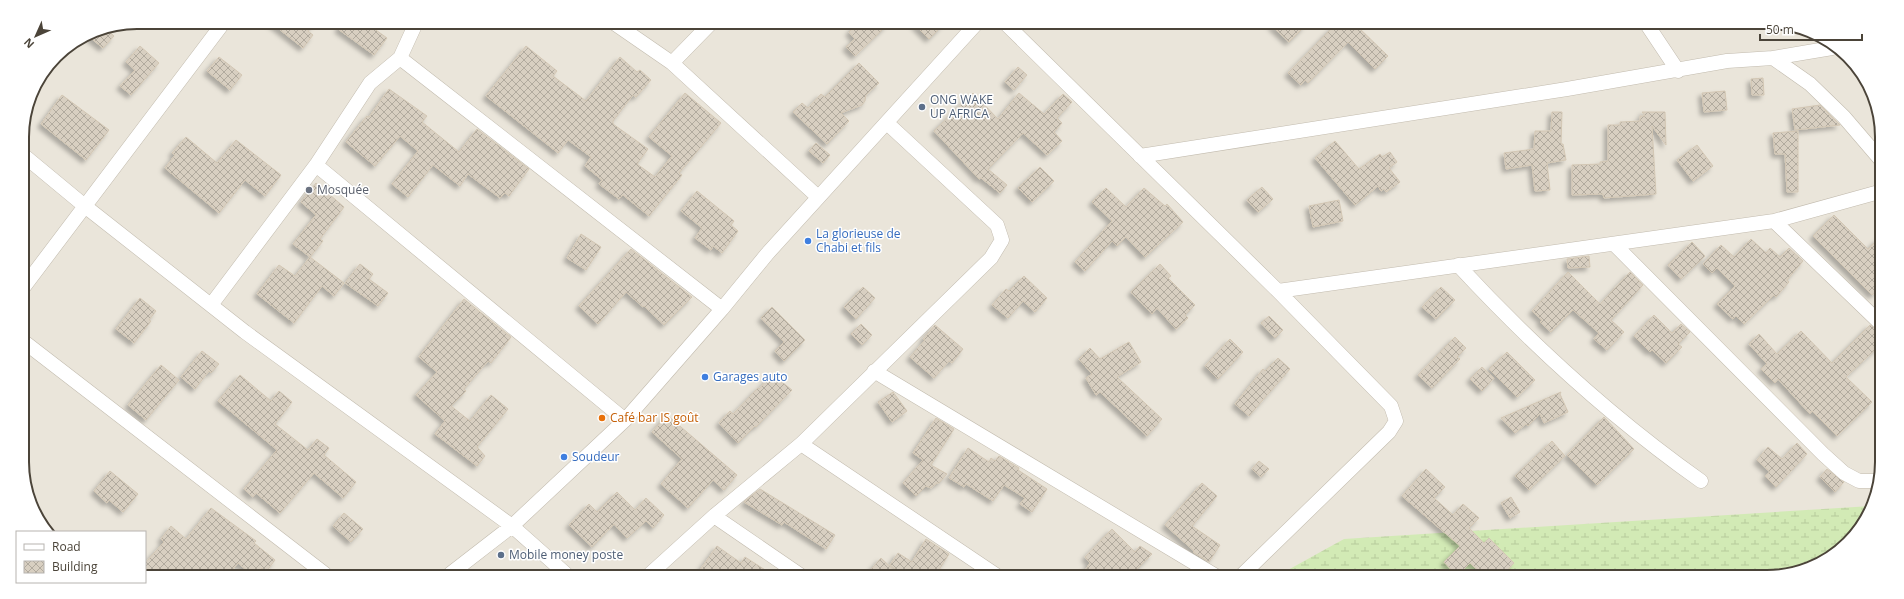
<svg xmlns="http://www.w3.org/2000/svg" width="1904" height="599" font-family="'Open Sans',sans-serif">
	<defs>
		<pattern id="wetland-marsh" width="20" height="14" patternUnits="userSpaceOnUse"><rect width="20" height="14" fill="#d2eab5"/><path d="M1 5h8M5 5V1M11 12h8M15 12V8" fill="none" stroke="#b6ca9c"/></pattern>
		<pattern id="building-cross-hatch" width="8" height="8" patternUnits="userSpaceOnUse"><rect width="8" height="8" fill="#d8cfc1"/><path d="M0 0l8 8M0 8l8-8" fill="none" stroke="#b1aa9e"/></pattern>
		<filter id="shadow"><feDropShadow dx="-3.5" dy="3.5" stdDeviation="2" flood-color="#0004"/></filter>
	</defs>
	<rect width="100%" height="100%" fill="#f6f3ec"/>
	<path fill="#eae5da" d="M137 22 1797 26 1853 61 1880 115 1878 492 1863 526 1837 553 1774 577 145 573V532H48L24 484 22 130 34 86 56 56 93 31Z"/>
	<path fill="url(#wetland-marsh)" d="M1871 506 1863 526 1837 553 1774 577 1277 576 1344 539Z"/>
	<path fill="url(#building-cross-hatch)" stroke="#d3c7b4" filter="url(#shadow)" d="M270 22H315L308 31 313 35 303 48Z
		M343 22 366 23 387 38 374 55 338 29Z
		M857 24H888L855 56 846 47 855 39 849 32Z
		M914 24H944L929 39Z
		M1271 25H1306L1289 42Z
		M1335 25H1356L1388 56 1375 69 1348 42 1308 83 1305 80 1301 85 1288 73Z
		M105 28 114 36 103 48 87 35 93 31Z
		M140 46 159 63 131 95 120 86 135 70 126 62Z
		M526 46 557 71 553 76 586 101 620 57 637 72 640 70 651 80 636 97 633 95 613 121V124L648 149 637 164 655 177 672 156 649 137 685 93 721 123 679 173 682 175 649 216 623 195 619 199 599 184 602 180 585 166 591 157 568 140 558 153 486 96Z
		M219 57 242 75 230 90 207 71Z
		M859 63 879 83 866 95 865 101 862 105 841 113 849 121 827 144 793 112 802 103 808 108 821 94 825 97Z
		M1018 67 1027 75 1014 90 1005 82Z
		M1763 78 1764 95H1752L1751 79Z
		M389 89 427 116 422 122 459 152 477 129 529 169 509 196 505 193 500 198 468 174 460 186 433 165 408 197 392 184 418 151 400 136 375 166 346 142 367 116 369 117Z
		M1725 91 1727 110 1704 112 1702 93Z
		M973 93 998 119 1019 93 1044 114 1063 94 1072 102 1057 118 1062 123 1054 132 1062 141 1047 155 1023 133 988 169 1007 185 1000 193 981 178 979 179 934 131Z
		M62 95 109 130 86 160 41 124Z
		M1820 105 1840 125 1795 130 1792 109Z
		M1552 112H1562L1561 144H1563L1566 160 1547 163 1550 190 1535 191 1532 165 1506 169 1504 153 1534 149 1535 131H1551Z
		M1642 112H1665L1666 145 1652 126 1656 194 1604 198 1603 194 1572 195V165L1600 164V162L1608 161V125H1620V122L1640 121V116H1645Z
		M1798 131V192H1787L1785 154H1775L1773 133Z
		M186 137 217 163 236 140 281 175 265 196 245 180 219 213 165 168 175 155 172 153Z
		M1335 141 1359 169 1380 154 1382 157 1390 152 1397 162 1389 168 1400 182 1386 192 1384 189 1381 191 1378 186 1355 205 1315 158Z
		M816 143 830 155 823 163 809 151Z
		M1697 145 1713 166 1693 181 1677 160Z
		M1040 167 1054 181 1032 202 1018 188Z
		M316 183 344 207 320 239 323 241 310 257 293 244 316 215 301 202Z
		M1262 187 1273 199 1258 212 1247 200Z
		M1106 188 1126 207 1144 188 1165 206 1167 204 1183 222 1145 257 1126 237 1117 246 1112 241 1085 271 1075 262 1112 221 1092 202Z
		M697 191 734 221 731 225 738 231 722 253 713 246 711 250 695 238 702 228 681 211Z
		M1339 200 1343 221 1313 227 1309 206Z
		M1834 215 1868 249 1879 238V289L1872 295 1813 236Z
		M581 234 601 247 586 270 567 258Z
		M1751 239 1766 253 1770 248 1780 257 1789 248 1803 261 1787 280 1789 282 1776 297 1774 295 1744 324 1736 316 1733 319 1717 304 1735 286 1717 268 1712 273 1703 264 1721 245 1734 257Z
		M1692 242 1705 256 1681 279 1668 265Z
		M631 249 692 297 664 325 644 306 643 307 626 292 598 324 579 306Z
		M1589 256 1590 267 1568 268 1567 259Z
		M310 257 344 283 334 296 322 286 294 323 257 294 279 265 295 276Z
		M360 264 373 274 369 279 388 293 378 306 345 283Z
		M1160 264 1171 276 1168 278 1195 305 1185 315 1188 318 1176 329 1157 308 1152 314 1131 292Z
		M1568 272 1600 304 1630 272 1643 285 1611 320 1624 332 1607 350 1594 339 1599 333 1573 310 1551 332 1540 322 1542 320 1532 311Z
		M1024 276 1047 298 1035 312 1023 301 1008 318 992 305 1006 289 1009 291Z
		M863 287 875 298 856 319 844 307Z
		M1441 287 1455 300 1436 319 1422 307Z
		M140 298 156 311 149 320 151 321 134 343 116 329Z
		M464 299 511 337 491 363 488 361 464 389 466 391 451 406 470 421 491 395 508 409 477 447 485 456 477 466 435 434 445 421 416 395 437 372 419 357Z
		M772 307 805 340 784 361 775 351 784 342 761 318Z
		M1654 315 1672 333 1681 324 1690 332 1678 344 1682 347 1666 363 1652 350 1650 352 1634 336Z
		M1269 316 1283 330 1275 338 1261 323Z
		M861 324 872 335 862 345 851 334Z
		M935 325 963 349 952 363 949 361 934 378 910 357 925 340 923 339Z
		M1870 325 1879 330V346L1846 377 1872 402 1837 436 1812 411 1810 414 1778 379 1775 383 1761 369 1767 364 1749 344 1759 334 1777 354 1801 331 1832 363Z
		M1455 337 1466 348 1457 357 1460 359 1432 388 1418 375Z
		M1230 339 1243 352 1218 379 1205 366Z
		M1129 342 1141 362 1117 377 1162 419 1147 436 1100 392 1096 395 1086 378 1092 374 1079 359 1090 348 1100 359Z
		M202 351 219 364 211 373 209 371 195 389 181 377Z
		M1507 352 1535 380 1517 397 1489 369Z
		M1278 358 1290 369 1249 416 1235 404 1263 369 1265 371Z
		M161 365 179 380 146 420 128 405Z
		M1482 367 1494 378 1482 391 1470 379Z
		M772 374 792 390 756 427 755 426 738 443 719 423 730 411 733 414 758 388 759 389Z
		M240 375 271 401 279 391 292 402 275 424 308 450 317 439 329 448 324 455 356 482 343 498 314 473 280 513 256 493 253 497 244 489 277 450 218 401Z
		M893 392 907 411 892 422 878 402Z
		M1561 392 1560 394 1568 412 1544 423 1540 414 1528 426 1526 424 1515 433 1501 418Z
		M667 415 737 475 724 490 713 480 688 508 661 484 682 459 652 432Z
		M1604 417 1634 449 1597 485 1567 455Z
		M936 418 954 429 931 465 947 474 939 483H937L931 488 926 486 916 496 903 483 923 460 913 453Z
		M1552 441 1565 456 1529 490 1515 476Z
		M1797 443 1807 454 1776 487 1765 476 1770 472 1757 460 1768 447 1782 459Z
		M968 448 989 462 991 458 995 461 999 456 1019 468 1018 470 1047 489 1032 512 1020 504 1025 498 1004 485 993 501 966 484 964 487 949 478Z
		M1259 461 1269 469 1261 477 1252 469Z
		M1426 469 1445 487 1434 498 1453 515 1463 504 1479 518 1469 528 1484 543 1489 538 1514 563 1502 576H1484L1470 563 1457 576 1444 562 1460 546 1402 496Z
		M1827 469 1844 482 1835 492 1820 477Z
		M110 471 138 494 123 512 109 500 107 503 94 491Z
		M1202 483 1217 496 1192 526 1220 545 1209 562 1193 552 1194 551 1165 525Z
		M760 489 835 535 826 549 784 522 782 525 744 502Z
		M617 492 635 510 646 498 664 515 653 528 646 521 627 538 614 524 592 547 569 525 589 504 597 512Z
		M1511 497 1520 512 1510 518 1501 503Z
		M211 508 256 541 254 543 275 560 266 572 262 568 258 573H250L238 563 230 573H145V563L164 542 161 539 171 526 186 539Z
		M344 513 363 529 351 542 333 526Z
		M1112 529 1135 552 1140 546 1152 554 1131 575H1082L1090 563 1085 557Z
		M926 539 949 554 936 575H903L890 565 898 553 912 562Z
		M717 546 741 563 745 557 773 575 697 574Z
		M881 558 899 575H866Z"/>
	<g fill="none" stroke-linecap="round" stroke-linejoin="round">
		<defs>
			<path id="street" d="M614 23 672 63 818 197
				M1006 24 1278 291 1391 406 1396 421 1389 432 1241 576
				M1648 26 1678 71
				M400 58 722 309
				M1773 58 1810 84 1844 117 1880 159
				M672 63 711 23
				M22 154 86 207 245 332 512 526 566 574
				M1140 156 1567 89 1727 61 1773 58 1832 48
				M316 165 625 420
				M1774 221 1879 322
				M1614 244 1823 454 1844 473 1859 481H1878
				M1458 265C1532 345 1612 418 1701 481
				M23 288 224 22
				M1278 291 1774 221 1879 192
				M211 305 316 165 370 83 400 58 416 23
				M23 341 325 574
				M874 371 1216 576
				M801 444 996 575
				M714 516 800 575
				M450 574 512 526 625 420 722 309 767 254 976 24
				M650 574 714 516 801 444 991 258 1002 240 997 225 887 123"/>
		</defs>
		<use href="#street" stroke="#c2bbae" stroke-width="15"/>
		<use href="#street" stroke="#fff" stroke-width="14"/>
	</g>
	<g fill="#5c6f8a" stroke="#fff" stroke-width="1.5">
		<circle cx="922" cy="107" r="4"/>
		<circle cx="501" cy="555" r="4"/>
	</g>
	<circle fill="#6b7280" stroke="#fff" stroke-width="1.5" cx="309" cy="190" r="4"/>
	<g fill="#3f7fe0" stroke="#fff" stroke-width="1.5">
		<circle cx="808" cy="241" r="4"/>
		<circle cx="705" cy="377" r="4"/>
		<circle cx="564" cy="457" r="4"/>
	</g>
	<circle fill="#e8710a" stroke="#fff" stroke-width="1.5" cx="602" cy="418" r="4"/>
	<g text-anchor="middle" stroke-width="3" stroke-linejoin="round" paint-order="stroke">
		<g font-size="12" fill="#4e5e75" stroke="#fff" text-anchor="start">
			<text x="930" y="104">ONG WAKE<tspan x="930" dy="14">UP AFRICA</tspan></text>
			<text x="509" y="559">Mobile money poste</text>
		</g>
		<g font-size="12" fill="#5b616d" stroke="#fff" text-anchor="start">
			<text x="317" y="194">Mosquée</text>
		</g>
		<g font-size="12" fill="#366cbe" stroke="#fff" text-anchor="start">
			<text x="816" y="238">La glorieuse de<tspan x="816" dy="14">Chabi et fils</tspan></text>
			<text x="713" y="381">Garages auto</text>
			<text x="572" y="461">Soudeur</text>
		</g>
		<g font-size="12" fill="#c56008" stroke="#fff" text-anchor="start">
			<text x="610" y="422">Café bar IS goût</text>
		</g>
	</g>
	<path d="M0 0H1904V599H0ZM137 29H1767A108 108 0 0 1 1875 137V462A108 108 0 0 1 1767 570H137A108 108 0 0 1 29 462V137A108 108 0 0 1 137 29Z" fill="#fff" fill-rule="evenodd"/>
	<path fill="none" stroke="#4b4439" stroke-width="2" d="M137 29H1767A108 108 0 0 1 1875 137V462A108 108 0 0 1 1767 570H137A108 108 0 0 1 29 462V137A108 108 0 0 1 137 29Z"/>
	<rect x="16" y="531" width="130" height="52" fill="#ffffff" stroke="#b7b4b0"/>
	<rect x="24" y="544" width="20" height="6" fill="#ffffff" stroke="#b7b4b0"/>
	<text x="52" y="551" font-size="12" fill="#4b4439">Road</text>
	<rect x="24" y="561" width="20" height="12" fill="url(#building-cross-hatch)" stroke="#b7b4b0"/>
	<text x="52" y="571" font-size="12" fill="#4b4439">Building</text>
	<g transform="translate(36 36) rotate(225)" stroke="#ffffff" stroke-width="3" paint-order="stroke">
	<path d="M0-3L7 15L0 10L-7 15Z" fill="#4b4439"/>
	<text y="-6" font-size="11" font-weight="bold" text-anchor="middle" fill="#4b4439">N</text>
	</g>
	<path d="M1760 34v6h102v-6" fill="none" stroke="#4b4439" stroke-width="2"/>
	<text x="1766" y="34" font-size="12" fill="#4b4439" stroke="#ffffff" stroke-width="3" paint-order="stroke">50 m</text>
</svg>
